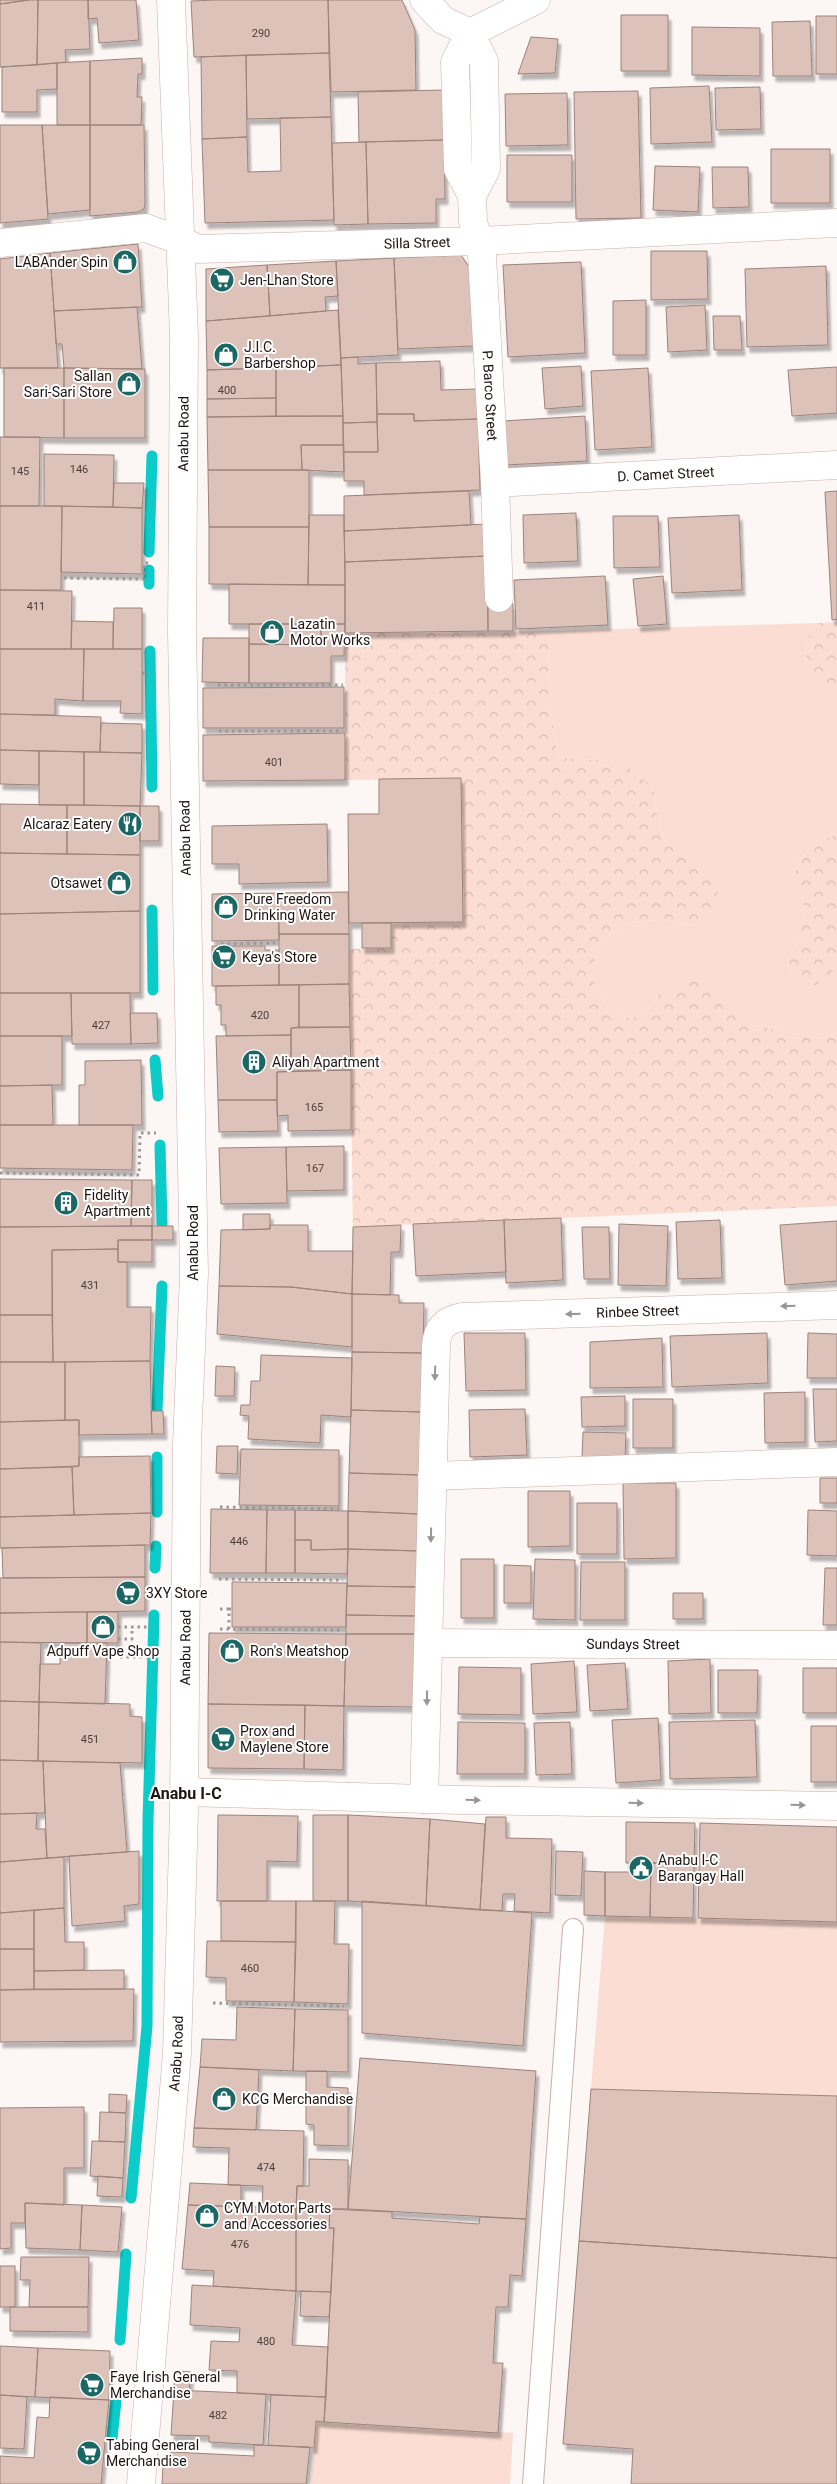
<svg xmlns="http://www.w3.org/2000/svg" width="837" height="2484" font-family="Roboto,sans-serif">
	<defs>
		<pattern id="forest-crowns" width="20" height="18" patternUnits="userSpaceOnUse" patternTransform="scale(1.25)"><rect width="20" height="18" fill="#fcddd3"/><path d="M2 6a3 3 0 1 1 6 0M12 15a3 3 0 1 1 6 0" fill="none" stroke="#d8bdb4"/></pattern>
		<filter id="shadow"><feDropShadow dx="3" dy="5.5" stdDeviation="1" flood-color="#0004"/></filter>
	</defs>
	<rect width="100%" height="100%" fill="#fcf6f4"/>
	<path fill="#fcddd3" d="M818 623 805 642 808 677 829 695 837 697V835L812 843 793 874 805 909 800 939 788 959 790 979 837 968V1033L807 1036 752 1025 725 998 658 995 647 1012 630 1019 606 1005 591 975 600 941 629 923 663 919 697 926 692 859 665 842 657 813 653 787 620 761 558 758 550 704 549 631Z
		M605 1916 837 1922V2096L591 2089Z
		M316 2421 513 2433 510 2484H311Z"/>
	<path fill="url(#forest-crowns)" d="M837 622V697L829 696 808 678 805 642 818 623Z
		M549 631 550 704 558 758 620 761 653 787 657 813 665 842 692 859 718 889 714 914 697 926 663 919 629 923 600 941 591 975 606 1005 630 1019 647 1012 658 995 692 978 725 998 752 1025 807 1036 837 1033V1206L353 1227 349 949 390 948 391 923 463 922 461 778 345 780V633Z
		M837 835V968L813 987 790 979 788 959 800 939 805 909 793 875 812 843Z"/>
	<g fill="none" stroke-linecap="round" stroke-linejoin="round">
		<path stroke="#0cccc9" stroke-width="11" d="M149 552 152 456
			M149 570V584
			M150 651 152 787
			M152 910 153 990
			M155 1060 158 1096
			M160 1145 162 1224
			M157 1410 162 1286
			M157 1457V1512
			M155 1568 156 1546
			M131 2198 147 2026 148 1820 154 1615
			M120 2340 126 2254
			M112 2438 116 2401"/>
	</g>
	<path fill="#ddc2b9" stroke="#9c837b" filter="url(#shadow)" d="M0 0H29L0 4Z
		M29 0H38L37 65 0 67V4Z
		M38 0H88L90 49 65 50 66 62 37 65Z
		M88 0H136L139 40 99 43 97 18 88 19Z
		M215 0H328L329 53 194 57 191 1Z
		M328 0H402L415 30 416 90 331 92Z
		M621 15H668V71H621Z
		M816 16H837V74H816Z
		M810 21 812 76H773L772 22Z
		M692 27 760 28V76L692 75Z
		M531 37 558 39 555 73 518 74Z
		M329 53 331 117 247 119 246 55Z
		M246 55 247 137 202 139 201 57Z
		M142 58V74H138L137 97H142L141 125H90V61Z
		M90 61V125H57V63Z
		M57 63V89L37 90V112H2V67Z
		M709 86 712 142 651 144 650 88Z
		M760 87 761 129 716 130 715 88Z
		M443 90 444 140 359 142 358 92Z
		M638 91 641 218 576 219 574 92Z
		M567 93 568 145 506 146 505 94Z
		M331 117 334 220 205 223 202 139 247 137 248 172 281 171 280 118Z
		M0 125H42L48 219 0 223Z
		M42 125H90V210L48 214Z
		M90 125H144L145 203 144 209 138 212 90 216Z
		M444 140 445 199H436V223L368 224 366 142Z
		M366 142 368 224 334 225 332 143Z
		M771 149H830V203H771Z
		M507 155H572V202H507Z
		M655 166 700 167 698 212 653 210Z
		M712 167H748L749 207 713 208Z
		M138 244 142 307 54 311 50 253Z
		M651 251H707L708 299 651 300Z
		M50 253 58 368H0V259Z
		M461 255 471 270 474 346 398 349 394 258Z
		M394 258 398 355 341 358 336 261Z
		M336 261 338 296 325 297 326 311 270 316 267 265Z
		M581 262 585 353 508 357 503 265Z
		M267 265 270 316 206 321V269Z
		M826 266 828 345 747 347 745 269Z
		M646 300V355H613V301Z
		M705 305 707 350 668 352 666 307Z
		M137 307 142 369 64 368 62 344H56L54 311Z
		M338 310 341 365 207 370 206 321Z
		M713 316H740L742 350H714Z
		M358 357V364L376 363 377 422 343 423 341 358Z
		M440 361 441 390 477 389 478 419 414 421V414H377L376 363Z
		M341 365 343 416H276V368Z
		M581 366 583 406 545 409 542 368Z
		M837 367V413L792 416 788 370Z
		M4 368H64V438L4 437Z
		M64 368 145 369V438H64Z
		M276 368V398L207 399V370Z
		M648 368 652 447 595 450 591 371Z
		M276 398V416L207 417V399Z
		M377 414H414V421L478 419 480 490 364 495V481H344V452H378Z
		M343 416V445H301L302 470H208L207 417Z
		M585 416 587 461 504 465 503 421Z
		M377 422 378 452H344L343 423Z
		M0 437H40L39 506H0Z
		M301 445H343L344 472 302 470Z
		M44 454 114 455 113 507 44 506Z
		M208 470H309V527H209Z
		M114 483H144L142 508 113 507Z
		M469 491 471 525 344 531V496Z
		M837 491V619L832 620 825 492Z
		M0 506H62L61 590H0Z
		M62 506 142 508V574L61 572Z
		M576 513 578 561 524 563 523 515Z
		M309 515H344L345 585H308Z
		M739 515 742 590 672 593 668 518Z
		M613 516H658L660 567 614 568Z
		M486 524 487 556 345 562 344 531Z
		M209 527H309L308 585 209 584Z
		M487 556 488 631 345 633V562Z
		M605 576 608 625 516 629 514 580Z
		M663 576 667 624 638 626 633 579Z
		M229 584 345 585V624H229Z
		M0 590 72 591 71 649H0Z
		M488 604H513V631H488Z
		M114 608H142V649H113Z
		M72 621 113 622V649H71Z
		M249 624H321V645L249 644Z
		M321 624H345L344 656H331V683H249V644L321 645Z
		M203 638H249V683L202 682Z
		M0 649H84L83 701 55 699V715L0 714Z
		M84 649H142V714L120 713 121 701H83Z
		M344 687V728H203V688Z
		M0 714 101 717 100 752 0 750Z
		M101 723 142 724V753L100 752Z
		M345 733V780L203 781V735Z
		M0 750 39 751V785L0 784Z
		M39 751 84 752V805H39Z
		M84 752 142 753 140 806 84 805Z
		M461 778 463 922 349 923 348 814H379V779Z
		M0 804 67 805V854L0 853Z
		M67 805 140 806V855L67 854Z
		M140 806H159V841H140Z
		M327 824 328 882 239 884V864H212V826Z
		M0 853 140 855V911L0 914Z
		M348 892 349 934H279L278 893Z
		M278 893 279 940 212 941V894Z
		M140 911V993H0V914Z
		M362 923H391V948H362Z
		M279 934H349V984L279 985Z
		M212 946H265V950H279V985L212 986Z
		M349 984 350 1027H299V985Z
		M299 985V1027L291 1028V1035L226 1036V1025H221V1005H216V986Z
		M0 993H71L72 1036H0Z
		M71 993H130L131 1044H72Z
		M130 1013H157L158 1043 131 1044Z
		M350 1027 351 1070 291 1071V1028Z
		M291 1035V1071L277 1072V1100H218L216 1036Z
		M0 1036H62V1085L0 1086Z
		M141 1060 142 1125H79V1085H85V1061Z
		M351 1070V1130L288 1131V1115L277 1116V1072Z
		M52 1085 53 1125H0V1086Z
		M218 1100H277L278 1131 219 1132Z
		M0 1125H133L132 1170 0 1168Z
		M344 1146V1190L287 1191 286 1147Z
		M286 1147 287 1203 221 1204 219 1148Z
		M0 1179 132 1180 131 1226 0 1227Z
		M132 1180H152V1226H131Z
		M243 1214H270V1229L243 1230Z
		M561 1218 563 1280 506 1283 504 1220Z
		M504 1220 506 1272 416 1276 413 1224Z
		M720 1220 722 1278 678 1279 676 1222Z
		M837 1221V1281L785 1285 780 1225Z
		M619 1224 668 1226 666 1286 618 1285Z
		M270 1225H308V1251H353L352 1294 291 1287 219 1286 221 1230 270 1229Z
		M401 1225 400 1252H391L390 1295 352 1294 353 1227Z
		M152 1226V1240H118V1249L52 1250V1315H0V1227Z
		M152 1226H173V1240H152Z
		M582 1227H609L610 1279H584Z
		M118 1240H152V1262H118Z
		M118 1249V1262H127V1307H151L150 1361 53 1362 52 1250Z
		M219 1286 291 1287 352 1294V1347L217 1334Z
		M352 1294 399 1295V1303H424L423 1353 352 1352Z
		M0 1315H52L53 1362H0Z
		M464 1333H525L526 1390 466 1391Z
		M767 1333 768 1383 672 1387 670 1336Z
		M808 1333 837 1334V1378H807Z
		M662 1338 663 1387 590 1388V1342Z
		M352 1352 423 1353 421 1412 351 1410Z
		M261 1355 352 1358 351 1417 321 1415 320 1443 248 1439 249 1416 240 1415 241 1405H250L251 1381H260Z
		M150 1361 152 1434 79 1435V1420H65V1362Z
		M0 1362H65V1420L0 1422Z
		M216 1366 235 1367 234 1396H215Z
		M813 1389H837V1441L815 1442Z
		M805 1392V1442L765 1443 764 1393Z
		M625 1396V1426L582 1427 581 1397Z
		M633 1399H673V1448H633Z
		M525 1409 527 1455 470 1457 469 1410Z
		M351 1410 421 1412 420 1475 349 1473Z
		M151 1411H163L164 1434H152Z
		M79 1420V1466L0 1469V1422Z
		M583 1432 626 1433 625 1459 582 1458Z
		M217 1446H238L237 1474 216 1473Z
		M241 1449 339 1450V1506L239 1505Z
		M150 1456 151 1513 74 1515 72 1467 79 1466V1457Z
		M72 1467 74 1515 0 1517V1469Z
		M349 1473 420 1475 419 1514 348 1511Z
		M820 1478H837V1503H820Z
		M623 1483H676V1558L624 1559Z
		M528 1491H570V1546L528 1547Z
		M577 1503H617V1554H577Z
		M211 1509 267 1510 266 1573H210Z
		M267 1510H295V1573H266Z
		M295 1510 348 1511V1549L311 1550V1540H295Z
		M808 1510 837 1511V1556L807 1555Z
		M348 1511 419 1514V1551L348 1549Z
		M151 1513 150 1545 0 1548V1517Z
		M295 1540H311V1550L348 1549 347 1574 295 1573Z
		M145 1545V1577L3 1578 2 1548Z
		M348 1549 419 1551 418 1587 347 1586Z
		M461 1559H494V1618H461Z
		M535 1559 575 1560V1620L533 1619Z
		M581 1562H625V1620H580Z
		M504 1565 531 1566V1603H504Z
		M825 1568H837V1625H823Z
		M145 1577V1611L0 1613V1578Z
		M232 1582 347 1583 346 1627H232Z
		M347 1586 418 1587 417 1616 346 1615Z
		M673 1593H703V1619H673Z
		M87 1612V1643L0 1642V1613Z
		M87 1612H118V1643H87Z
		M346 1615 417 1616V1634H346Z
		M209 1633 346 1634 344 1706 208 1704Z
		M346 1634H417L415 1707 344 1706Z
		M0 1642 41 1643 39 1702 0 1701Z
		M60 1643H107L105 1704 39 1702 40 1664H60Z
		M710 1659 711 1713 669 1714 668 1661Z
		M574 1661 577 1712 533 1714 531 1664Z
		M625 1663 628 1709 590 1711 587 1665Z
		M459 1667 521 1668V1715L458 1714Z
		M803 1668H837V1713H803Z
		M718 1670H758L757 1713H718Z
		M0 1701 39 1702 38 1761 0 1760Z
		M39 1702 130 1704V1716L142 1717V1763L38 1761Z
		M208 1704 305 1705 304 1769 208 1768Z
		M305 1705 344 1706 343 1770 304 1769Z
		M658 1718 661 1780 616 1783 612 1720Z
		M755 1720 757 1777 670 1779 669 1722Z
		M458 1722 525 1723V1774H457Z
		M570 1722 572 1774 536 1775 534 1723Z
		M811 1726H837V1782H811Z
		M0 1760 43 1761 45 1813 0 1814Z
		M43 1761 120 1763 127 1852 47 1858Z
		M37 1813 36 1829H45L47 1858 0 1862V1814Z
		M218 1815 298 1816 297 1862 267 1861V1901H217Z
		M313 1815H348V1901H313Z
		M348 1815 430 1819 426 1906 348 1901Z
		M486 1817H506V1838L552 1839 550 1913 514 1911 515 1894H503L502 1911 480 1910Z
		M430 1819 485 1824 480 1910 426 1906Z
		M626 1822 695 1823 694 1864 651 1863 650 1917 605 1916V1872H631V1863H626Z
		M700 1823 837 1827V1922L698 1918Z
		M139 1851V1904L124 1906 125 1921 72 1926 69 1856Z
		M556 1851 583 1852 581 1896 555 1895Z
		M64 1857V1908L0 1913V1862Z
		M651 1863 694 1864 693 1918 650 1917Z
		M584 1871 605 1872V1916L584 1915Z
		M221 1901H296V1942L221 1941Z
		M296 1901H335L334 1944H349L348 2004 294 2002Z
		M362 1901 532 1913 523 2046 362 2033Z
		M64 1908 65 1942H84V1970L34 1971V1910Z
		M34 1910V1949H0V1913Z
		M207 1941 296 1942 294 2002 226 2001V1978L206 1977Z
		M0 1949H34V1989L0 1990Z
		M124 1970V1989H34V1971Z
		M134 1989 133 2041 0 2042V1990Z
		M237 2007 295 2009 293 2071 200 2067 202 2039 236 2040Z
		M295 2009 348 2010V2072L293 2071Z
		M360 2058 536 2071 526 2219 348 2209Z
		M200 2067 259 2070 256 2130 194 2128Z
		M306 2071H327V2087L348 2088V2146L314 2145V2125L306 2124Z
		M591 2089 837 2096V2258L579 2241Z
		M109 2094 127 2095 126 2113 109 2112Z
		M84 2107V2168H64V2205L25 2203V2223H11V2248L0 2249V2108Z
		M100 2112 126 2113 125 2142 99 2141Z
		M194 2128 304 2131 303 2186H297L296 2208 262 2207 263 2186 228 2185 229 2148 193 2147Z
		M92 2141 125 2142 123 2178 90 2176Z
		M309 2159 348 2160V2209L296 2208 297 2186H309Z
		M98 2176 123 2178 122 2197 97 2196Z
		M190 2183 241 2185V2207L188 2205Z
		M25 2203 82 2205 80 2250 26 2248Z
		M82 2205 122 2207 118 2252 80 2250Z
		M188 2205 296 2208V2291L213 2286 214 2271 182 2269Z
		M296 2208 330 2209 329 2228H334L331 2292 296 2291Z
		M330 2209 392 2212V2218L479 2224 480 2217 526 2219 522 2276 510 2275 508 2307H496L493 2363H503L498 2433 324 2422 334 2228H329Z
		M579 2241 837 2258V2484H631L633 2449 563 2444Z
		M21 2257H89L88 2307H29L30 2280H20Z
		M0 2266H15V2307H0Z
		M192 2285 296 2291 292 2345 328 2347 326 2397 237 2393V2371L209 2370 211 2341 239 2342 240 2328 190 2325Z
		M301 2291 331 2292 329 2317 300 2316Z
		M10 2307H88V2332L10 2331Z
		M0 2346 38 2348 35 2397 0 2395Z
		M38 2348 110 2351 109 2400 35 2397Z
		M175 2371 191 2372 189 2391 174 2390Z
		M174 2390 266 2394 263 2445 209 2442V2436L171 2435Z
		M0 2395 27 2397 24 2449 0 2448Z
		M271 2395 326 2397 324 2422 316 2421 314 2448 268 2445Z
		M50 2397 109 2400 101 2484H0V2456L34 2458 37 2417 49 2418Z
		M254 2445 310 2447 306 2484H162L163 2465H170L171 2452 254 2456Z"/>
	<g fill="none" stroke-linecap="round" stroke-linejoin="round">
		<defs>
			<path id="lane" d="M533 2484 573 1929"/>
			<g id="street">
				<path d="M424 0 443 20 470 33"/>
				<path id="s1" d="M470 33 455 62 458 169 472 196 473 221 482 256 495 483 499 598"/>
				<path d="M470 33 484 61 486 169 472 196"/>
				<path d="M470 33 536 0"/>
				<path id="s2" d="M181 241 199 249 478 241 837 223"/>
				<path id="s3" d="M495 483 837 465"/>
				<path d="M432 1476 837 1462"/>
				<path id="s4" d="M428 1643 837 1645"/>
				<path d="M184 1792 459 1800 837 1806"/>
				<path id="s5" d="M424 1799 436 1346C437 1328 445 1320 462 1317L837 1305"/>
			</g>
			<g id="secondary">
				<path d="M0 243 146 228 181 241"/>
				<path id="s6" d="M141 2484 177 2053 184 1811 187 1444 194 1274 182 632 184 336 171 0"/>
			</g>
		</defs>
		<use href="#lane" stroke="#c9afa7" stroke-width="22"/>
		<use href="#street" stroke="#c9afa7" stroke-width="29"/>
		<use href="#secondary" stroke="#c9afa7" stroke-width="29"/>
		<path stroke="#9d9694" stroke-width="3" stroke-dasharray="2.5 4" stroke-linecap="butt" d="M64 578 144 579V563H149
			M142 673H149
			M218 685H343
			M219 731H343
			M221 944 275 943
			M0 1173 139 1175 140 1133H156
			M220 1507 339 1509
			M219 1579 343 1580
			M220 1609H229
			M118 1627H151
			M220 1629 342 1630
			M229 1629V1609H232
			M118 1639H132V1627
			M120 1657H152
			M213 2003 344 2006"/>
		<use href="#lane" stroke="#fff" stroke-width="20"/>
		<use href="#street" stroke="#fff" stroke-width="28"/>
		<use href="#secondary" stroke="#fff" stroke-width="28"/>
	</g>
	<defs><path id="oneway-solid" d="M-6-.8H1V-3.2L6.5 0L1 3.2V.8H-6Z" transform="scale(1.25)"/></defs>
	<g fill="#9a9594">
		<use href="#oneway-solid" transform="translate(788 1306) rotate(178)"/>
		<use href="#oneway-solid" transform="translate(573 1314) rotate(178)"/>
		<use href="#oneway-solid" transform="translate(435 1373) rotate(92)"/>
		<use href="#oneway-solid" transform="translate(431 1535) rotate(91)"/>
		<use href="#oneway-solid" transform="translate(427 1698) rotate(91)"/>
		<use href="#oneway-solid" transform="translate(473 1800) rotate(1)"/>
		<use href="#oneway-solid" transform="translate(636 1803) rotate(1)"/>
		<use href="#oneway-solid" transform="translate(798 1805) rotate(1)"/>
	</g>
	<defs>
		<symbol id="shop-disc" viewBox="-11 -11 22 22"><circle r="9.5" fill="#1a6766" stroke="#fff"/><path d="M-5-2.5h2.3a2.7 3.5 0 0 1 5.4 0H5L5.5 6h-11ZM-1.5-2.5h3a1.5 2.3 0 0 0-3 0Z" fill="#fff"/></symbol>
		<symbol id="supermarket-disc" viewBox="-11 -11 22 22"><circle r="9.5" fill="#1a6766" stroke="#fff"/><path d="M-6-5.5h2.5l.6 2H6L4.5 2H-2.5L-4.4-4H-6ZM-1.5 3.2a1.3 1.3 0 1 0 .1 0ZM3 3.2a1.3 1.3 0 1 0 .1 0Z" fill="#fff"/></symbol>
		<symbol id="restaurant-disc" viewBox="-11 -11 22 22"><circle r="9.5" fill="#1a6766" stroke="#fff"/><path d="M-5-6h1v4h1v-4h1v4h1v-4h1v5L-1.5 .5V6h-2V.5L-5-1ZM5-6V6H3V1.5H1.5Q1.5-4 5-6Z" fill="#fff"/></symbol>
		<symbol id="building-disc" viewBox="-11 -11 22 22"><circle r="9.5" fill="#1a6766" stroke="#fff"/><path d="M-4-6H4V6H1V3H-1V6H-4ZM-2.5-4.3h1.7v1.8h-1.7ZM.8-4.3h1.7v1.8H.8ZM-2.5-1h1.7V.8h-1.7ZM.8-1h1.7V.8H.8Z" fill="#fff"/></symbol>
		<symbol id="civic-disc" viewBox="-11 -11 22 22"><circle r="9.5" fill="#1a6766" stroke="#fff"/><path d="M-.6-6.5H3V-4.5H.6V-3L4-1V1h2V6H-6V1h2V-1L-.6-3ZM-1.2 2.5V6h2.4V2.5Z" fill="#fff"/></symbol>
	</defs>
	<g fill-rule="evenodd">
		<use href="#shop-disc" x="111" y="248" width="28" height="28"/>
		<use href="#supermarket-disc" x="208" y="266" width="28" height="28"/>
		<use href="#shop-disc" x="212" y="341" width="28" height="28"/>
		<use href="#shop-disc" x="115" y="370" width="28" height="28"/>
		<use href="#shop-disc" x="258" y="618" width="28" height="28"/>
		<use href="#restaurant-disc" x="116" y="810" width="28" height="28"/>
		<use href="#shop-disc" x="105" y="869" width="28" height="28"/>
		<use href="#shop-disc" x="212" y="893" width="28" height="28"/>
		<use href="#supermarket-disc" x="210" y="943" width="28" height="28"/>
		<use href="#building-disc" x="240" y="1048" width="28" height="28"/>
		<use href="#building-disc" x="52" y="1189" width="28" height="28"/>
		<use href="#supermarket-disc" x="114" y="1579" width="28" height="28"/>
		<use href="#shop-disc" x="89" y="1613" width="28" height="28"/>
		<use href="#shop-disc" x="218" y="1637" width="28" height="28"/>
		<use href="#supermarket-disc" x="209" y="1725" width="28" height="28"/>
		<use href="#civic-disc" x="627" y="1854" width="28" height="28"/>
		<use href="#shop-disc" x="210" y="2085" width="28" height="28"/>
		<use href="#shop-disc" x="193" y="2202" width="28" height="28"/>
		<use href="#supermarket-disc" x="78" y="2371" width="28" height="28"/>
		<use href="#supermarket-disc" x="75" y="2439" width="28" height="28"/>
	</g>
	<g text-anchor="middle" stroke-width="4" stroke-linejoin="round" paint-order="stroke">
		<g font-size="11" fill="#4e403c">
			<text x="261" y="37">290</text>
			<text x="227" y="394">400</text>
			<text x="79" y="473">146</text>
			<text x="20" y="475">145</text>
			<text x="36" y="610">411</text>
			<text x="274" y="766">401</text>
			<text x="260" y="1019">420</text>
			<text x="101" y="1029">427</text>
			<text x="314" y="1111">165</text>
			<text x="315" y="1172">167</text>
			<text x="90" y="1289">431</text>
			<text x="239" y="1545">446</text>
			<text x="90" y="1743">451</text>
			<text x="250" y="1972">460</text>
			<text x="266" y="2171">474</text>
			<text x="240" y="2248">476</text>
			<text x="266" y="2345">480</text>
			<text x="218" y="2419">482</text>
		</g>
		<g font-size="14" fill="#1e1412" stroke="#fff">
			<text dy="5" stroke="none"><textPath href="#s2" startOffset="238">Silla Street</textPath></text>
			<text dy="5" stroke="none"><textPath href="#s1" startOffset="371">P. Barco Street</textPath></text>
			<text dy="5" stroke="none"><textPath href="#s6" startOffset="2052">Anabu Road</textPath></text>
			<text dy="5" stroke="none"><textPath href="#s3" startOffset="171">D. Camet Street</textPath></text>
			<text transform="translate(185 838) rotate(-91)" y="5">Anabu Road</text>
			<text transform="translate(193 1243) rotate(-90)" y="5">Anabu Road</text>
			<text dy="5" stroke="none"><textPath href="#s5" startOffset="672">Rinbee Street</textPath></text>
			<text dy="5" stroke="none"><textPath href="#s4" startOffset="205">Sundays Street</textPath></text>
			<text dy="5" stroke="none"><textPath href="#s6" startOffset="838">Anabu Road</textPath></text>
			<text dy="5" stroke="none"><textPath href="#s6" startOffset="432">Anabu Road</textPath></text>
		</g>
		<g font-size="14" fill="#1e1412" stroke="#fff" text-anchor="start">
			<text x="108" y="267" text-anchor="end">LABAnder Spin</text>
			<text x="240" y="285">Jen-Lhan Store</text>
			<text x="244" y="352">J.I.C.<tspan x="244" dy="16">Barbershop</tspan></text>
			<text x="112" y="381" text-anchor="end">Sallan<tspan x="112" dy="16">Sari-Sari Store</tspan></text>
			<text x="290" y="629">Lazatin<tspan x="290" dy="16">Motor Works</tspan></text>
			<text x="112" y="829" text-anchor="end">Alcaraz Eatery</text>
			<text x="102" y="888" text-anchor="end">Otsawet</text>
			<text x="244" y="904">Pure Freedom<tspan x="244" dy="16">Drinking Water</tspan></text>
			<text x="242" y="962">Keya's Store</text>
			<text x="272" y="1067">Aliyah Apartment</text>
			<text x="84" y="1200">Fidelity<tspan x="84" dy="16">Apartment</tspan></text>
			<text x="146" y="1598">3XY Store</text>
			<text x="103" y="1656" text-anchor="middle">Adpuff Vape Shop</text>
			<text x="250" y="1656">Ron's Meatshop</text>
			<text x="240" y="1736">Prox and<tspan x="240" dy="16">Maylene Store</tspan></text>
			<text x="658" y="1865">Anabu I-C<tspan x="658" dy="16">Barangay Hall</tspan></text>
			<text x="242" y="2104">KCG Merchandise</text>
			<text x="224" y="2213">CYM Motor Parts<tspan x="224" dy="16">and Accessories</tspan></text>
			<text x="110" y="2382">Faye Irish General<tspan x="110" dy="16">Merchandise</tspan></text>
			<text x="106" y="2450">Tabing General<tspan x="106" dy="16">Merchandise</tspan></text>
		</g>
		<g font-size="16" font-weight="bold" fill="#1e1412" stroke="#fff">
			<text x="186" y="1799">Anabu I-C</text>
		</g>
	</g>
</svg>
